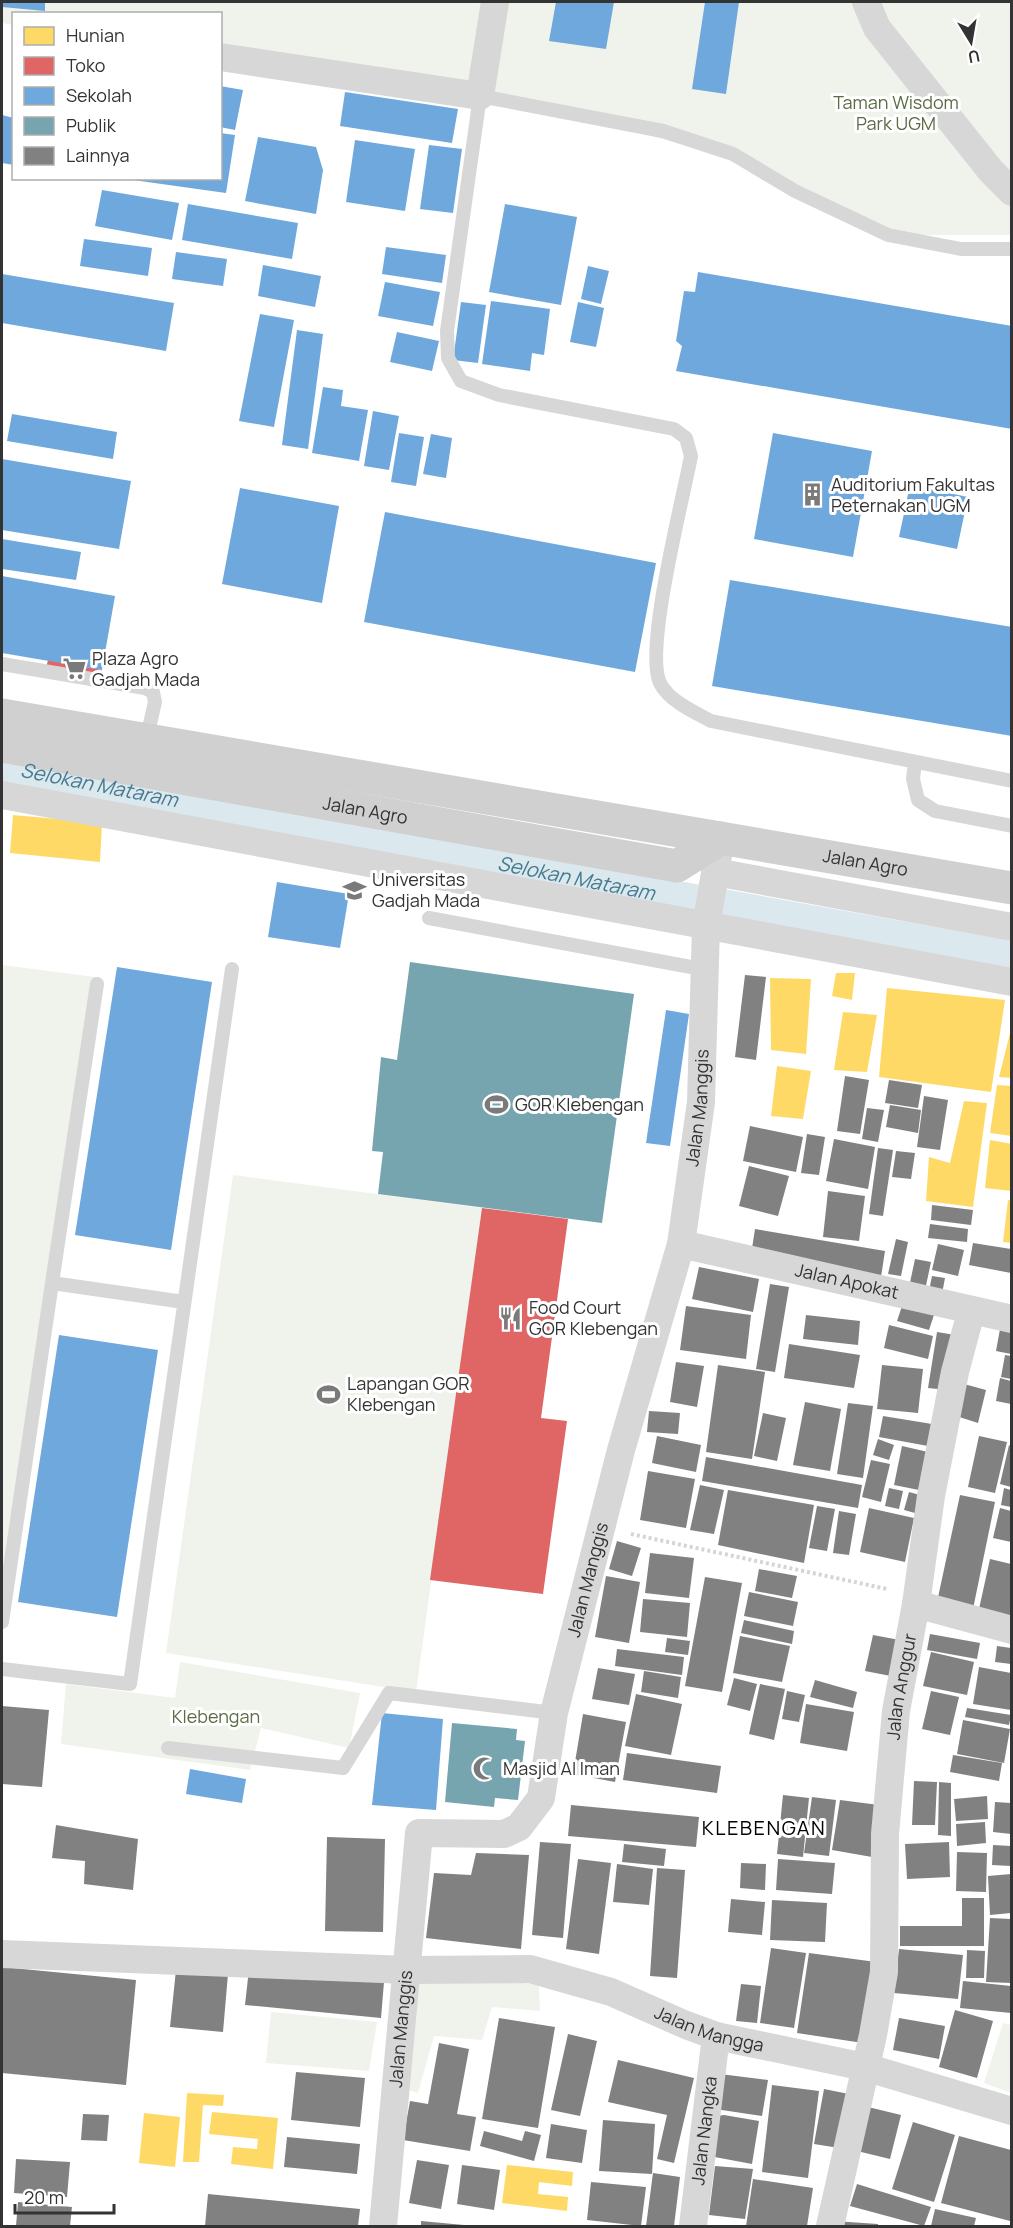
<svg xmlns="http://www.w3.org/2000/svg" width="1013" height="2228" font-family="Manrope,sans-serif">
	<rect width="100%" height="100%" fill="#fff"/>
	<path fill="#f0f3ec" d="M2 2H1011V235H888L744 161 554 110 221 57 220 14H14L13 25 2 23Z
		M2 965 95 977 2 1592Z
		M233 1175 482 1208 416 1692 166 1653Z
		M180 1662 360 1693 349 1748 261 1728 250 1770 61 1744 66 1684 175 1698Z
		M419 1971 539 1985 540 2011 492 2007 482 2040 434 2036 418 2093 402 2088Z
		M271 2012 377 2022 369 2071 266 2063Z
		M1003 2023 1011 2025V2093L984 2083Z"/>
	<path fill="#ffd966" d="M13 815 102 823 100 862 10 853Z
		M836 973H855L852 1000 832 996Z
		M770 978 811 979 806 1054 771 1050Z
		M887 988 1005 1000 991 1092 879 1077Z
		M843 1012 877 1015 867 1072 834 1070Z
		M1011 1029 1012 1078 999 1077Z
		M777 1066 811 1071 803 1119 771 1116Z
		M997 1085 1012 1086V1136L990 1133Z
		M964 1101 987 1103 973 1207 926 1201 929 1157 950 1163Z
		M990 1140 1012 1144V1191L985 1188Z
		M1008 1200 1012 1201V1243L1003 1242Z
		M187 2093 224 2095 223 2106 203 2105 199 2162H183Z
		M212 2112 278 2118 273 2169 231 2164 233 2147 257 2149 258 2139 209 2134Z
		M144 2113 180 2117 175 2167 139 2163Z
		M507 2165 573 2172 572 2186 539 2182 538 2194 568 2197 567 2211 502 2203Z"/>
	<path fill="#e06666" d="M48 660 102 670 100 677 46 668Z
		M482 1208 568 1219 541 1418 567 1421 543 1594 430 1580Z"/>
	<path fill="#6fa8dc" d="M3 2H45V11L2 7Z
		M556 2H614L606 49 549 41Z
		M705 2H739L726 94 692 89Z
		M220 86 243 90 235 130 220 127Z
		M345 92 458 109 452 143 340 126Z
		M2 115 14 118V165L2 163Z
		M220 133 235 135 226 193 133 180 220 178Z
		M258 137 316 147 323 170 316 214 245 201Z
		M355 140 415 149 405 211 346 202Z
		M429 145 462 149 453 213 420 209Z
		M102 190 179 203 172 240 95 226Z
		M188 204 298 223 292 259 182 240Z
		M505 204 577 217 561 305 489 292Z
		M84 239 152 248 148 276 80 266Z
		M386 247 446 255 442 283 382 274Z
		M176 252 227 259 223 286 172 279Z
		M263 265 321 276 315 307 258 296Z
		M588 266 609 271 601 304 581 299Z
		M698 272 1012 326V429L676 371 682 346 676 341 684 291 695 292Z
		M2 274 174 303 166 351 2 323Z
		M385 282 440 292 433 326 378 316Z
		M491 301 550 309 544 355 532 353 530 371 482 364Z
		M461 302 486 305 478 363 453 360Z
		M578 302 604 308 596 347 570 342Z
		M260 314 294 320 274 427 239 421Z
		M297 330 323 334 308 449 282 445Z
		M397 332 439 341 432 371 390 362Z
		M323 387 343 390 341 406 368 410 359 461 312 453Z
		M373 411 399 416 389 470 364 466Z
		M12 414 117 432 113 459 7 441Z
		M399 433 424 437 416 486 391 482Z
		M773 433 872 451 853 557 754 539Z
		M431 434 452 438 446 478 423 474Z
		M2 459 131 481 119 549 2 530Z
		M910 485 968 497 957 549 899 537Z
		M240 488 339 506 322 603 222 584Z
		M385 512 656 563 635 672 364 622Z
		M2 539 81 552 76 580 2 569Z
		M2 576 115 596 102 670 2 653Z
		M730 580 1012 627V736L712 686Z
		M277 882 349 894 340 948 268 937Z
		M117 967 212 982 171 1250 75 1235Z
		M666 1010 689 1014 670 1146 646 1143Z
		M59 1335 158 1350 117 1617 18 1602Z
		M382 1713 443 1719 436 1810 372 1805Z
		M190 1769 246 1779 242 1803 186 1794Z"/>
	<path fill="#76a5af" d="M410 962 634 994 602 1223 378 1194 383 1152 372 1151 381 1057 397 1060Z
		M452 1723 517 1729 516 1740 525 1741 518 1800 495 1798 494 1807 445 1802Z"/>
	<g fill="none" stroke-linecap="round" stroke-linejoin="round">
		<path stroke="#dbe9ee" stroke-width="34" id="s1" d="M2 766 672 897 1012 958"/>
	</g>
	<path fill="#818181" d="M745 975 766 977 756 1060 735 1057Z
		M845 1076 869 1080 860 1134 837 1131Z
		M889 1080 922 1085 918 1108 885 1103Z
		M924 1096 948 1100 940 1150 917 1147Z
		M890 1105 921 1110 918 1133 886 1127Z
		M867 1108 884 1110 878 1142 862 1139Z
		M750 1126 803 1137 796 1172 743 1161Z
		M807 1134 825 1137 819 1175 801 1173Z
		M834 1139 875 1147 868 1189 826 1181Z
		M878 1148 893 1150 883 1216 869 1214Z
		M896 1151 915 1153 911 1179 892 1177Z
		M749 1166 789 1176 778 1216 739 1206Z
		M828 1191 865 1196 859 1241 823 1237Z
		M932 1205 973 1210 971 1225 931 1220Z
		M930 1224 968 1229 967 1242 928 1238Z
		M755 1229 885 1251 881 1277 751 1255Z
		M896 1239 908 1242 901 1276 888 1274Z
		M973 1243 1011 1249V1273L969 1265Z
		M938 1244 964 1250 958 1276 932 1270Z
		M915 1259 931 1262 924 1295 908 1292Z
		M699 1267 759 1279 753 1312 692 1299Z
		M932 1276 945 1278 941 1299 928 1296Z
		M770 1284 789 1287 775 1372 756 1369Z
		M686 1306 751 1315 746 1359 680 1350Z
		M902 1306 934 1315 929 1330 897 1321Z
		M806 1315 860 1321 858 1345 803 1339Z
		M889 1325 933 1336 928 1359 884 1348Z
		M1000 1329 1011 1331V1354L996 1351Z
		M937 1332 955 1335 947 1390 928 1388Z
		M789 1344 860 1355 854 1388 784 1378Z
		M1005 1355 1011 1356V1379L1001 1377Z
		M676 1362 704 1366 697 1407 670 1402Z
		M718 1365 765 1372 752 1459 706 1452Z
		M882 1365 923 1369 918 1413 877 1409Z
		M1000 1378 1011 1381V1404L996 1401Z
		M964 1384 986 1390 978 1423 956 1416Z
		M805 1402 841 1409 830 1471 793 1465Z
		M848 1403 873 1406 863 1478 837 1474Z
		M649 1411 680 1413 678 1434 647 1432Z
		M763 1413 786 1418 777 1461 754 1456Z
		M883 1416 932 1424 928 1446 879 1437Z
		M657 1436 701 1445 696 1472 652 1463Z
		M979 1436 1007 1442 995 1493 968 1487Z
		M878 1439 894 1445 889 1460 873 1455Z
		M1009 1445 1011 1446V1487L1000 1484Z
		M902 1446 928 1452 919 1490 894 1485Z
		M706 1457 862 1485 858 1508 702 1481Z
		M871 1460 890 1464 881 1502 862 1497Z
		M648 1471 695 1479 686 1528 640 1520Z
		M700 1485 724 1490 714 1534 690 1530Z
		M889 1488 903 1491 899 1509 885 1506Z
		M1004 1488 1011 1490V1507L1001 1505Z
		M728 1490 814 1505 804 1563 718 1545Z
		M909 1492 920 1495 915 1513 904 1510Z
		M960 1495 995 1502 973 1609 937 1602Z
		M817 1506 835 1509 827 1551 809 1548Z
		M869 1508 914 1518 905 1562 860 1552Z
		M1000 1508 1011 1511V1542L993 1538Z
		M839 1511 856 1514 849 1555 833 1553Z
		M617 1541 641 1548 632 1576 609 1569Z
		M650 1553 694 1558 689 1598 645 1593Z
		M990 1559 1011 1564V1616L979 1609Z
		M759 1569 797 1576 792 1598 755 1591Z
		M606 1576 640 1582 629 1643 595 1637Z
		M705 1577 742 1583 722 1692 685 1686Z
		M749 1592 798 1602 793 1626 744 1616Z
		M643 1599 690 1603 687 1637 640 1632Z
		M744 1620 794 1631 792 1644 741 1633Z
		M930 1634 980 1643 977 1659 927 1650Z
		M873 1635 905 1641 896 1677 865 1671Z
		M740 1636 790 1646 782 1682 733 1673Z
		M667 1638 690 1641 688 1655 665 1652Z
		M997 1646 1011 1648V1664L995 1662Z
		M617 1649 684 1657 682 1675 615 1666Z
		M931 1652 974 1662 967 1695 923 1686Z
		M979 1667 1011 1673V1710L973 1704Z
		M598 1668 635 1674 629 1705 592 1699Z
		M644 1671 681 1677 678 1698 641 1692Z
		M734 1678 757 1684 750 1711 727 1705Z
		M815 1680 857 1692 853 1708 810 1697Z
		M760 1684 785 1689 774 1740 749 1734Z
		M787 1691 805 1695 799 1722 782 1719Z
		M931 1691 959 1697 950 1735 922 1729Z
		M636 1694 682 1704 671 1755 625 1746Z
		M806 1704 854 1712 847 1751 800 1743Z
		M2 1706 49 1710 42 1787 2 1784Z
		M967 1708 1011 1715 1009 1725 965 1717Z
		M583 1714 626 1722 615 1782 573 1774Z
		M963 1720 1010 1729 1004 1763 957 1754Z
		M627 1753 721 1766 717 1793 623 1780Z
		M953 1755 1002 1763 999 1781 950 1772Z
		M914 1781 937 1782 935 1825H912Z
		M939 1782 951 1783V1836L938 1835Z
		M783 1795 809 1798 803 1857 777 1854Z
		M987 1796 988 1819 956 1821 954 1799Z
		M812 1797 836 1800 829 1856 804 1853Z
		M840 1800 879 1805 872 1857 832 1850Z
		M995 1802 1011 1803V1834L993 1832Z
		M571 1805 699 1817 696 1847 568 1836Z
		M985 1822 986 1843 957 1846 956 1824Z
		M56 1825 138 1839 133 1890 84 1884 85 1861 52 1858Z
		M327 1837 385 1839 383 1932 325 1931Z
		M540 1842 571 1844 563 1938 532 1935Z
		M949 1842 950 1877 907 1879 905 1844Z
		M624 1844 666 1849 664 1866 622 1862Z
		M993 1845 1011 1846V1866L992 1865Z
		M957 1852 987 1853 986 1892 956 1891Z
		M476 1853 529 1855 521 1949 426 1938 434 1873 471 1875Z
		M578 1859 611 1863 599 1954 566 1949Z
		M778 1859 835 1863 832 1894 776 1890Z
		M741 1863 766 1864 765 1890 740 1888Z
		M617 1864 653 1869 649 1905 613 1902Z
		M657 1868 685 1870 677 1978 650 1976Z
		M1011 1874V1913L990 1915 988 1876Z
		M962 1898H984V1946H900V1926H962Z
		M731 1899 765 1902 762 1935 728 1932Z
		M772 1900 827 1903 825 1942 770 1940Z
		M990 1918 1011 1919V1983L986 1982Z
		M771 1948 806 1953 794 2028 760 2023Z
		M899 1949 963 1955 958 1999 894 1993Z
		M967 1950 985 1951 984 1978H966Z
		M809 1953 876 1962 863 2043 797 2033Z
		M2 1967 136 1980 126 2085 2 2073Z
		M249 1969 384 1982 381 2018 245 2005Z
		M176 1970 228 1974 223 2032 170 2027Z
		M963 1981 1011 1986V2013L960 2008Z
		M741 1984 761 1986 757 2023 736 2021Z
		M955 2010 993 2021 977 2078 939 2067Z
		M499 2018 555 2027 538 2128 482 2119Z
		M899 2018 945 2026 939 2059 893 2050Z
		M568 2034 597 2041 580 2116 551 2110Z
		M439 2043 469 2049 457 2114 476 2117 470 2151 403 2140 410 2101 428 2104Z
		M618 2060 694 2078 674 2163 657 2159 667 2115 608 2102Z
		M296 2072 365 2078 360 2127 291 2120Z
		M720 2074 768 2080 762 2116 715 2109Z
		M772 2085 819 2091 808 2178 762 2172Z
		M824 2089 849 2094 839 2148 814 2144Z
		M864 2106 901 2115 890 2159 853 2150Z
		M83 2114 109 2115 107 2141 81 2140Z
		M724 2115 759 2121 752 2164 704 2155 711 2117Z
		M603 2120 655 2124 652 2174 599 2171Z
		M913 2122 955 2135 934 2202 892 2189Z
		M551 2124 587 2130 582 2163 546 2158Z
		M484 2131 522 2141 525 2131 541 2135 534 2161 480 2146Z
		M959 2136 1011 2150 1010 2221 941 2203Z
		M287 2137 360 2144 357 2174 284 2167Z
		M16 2159 70 2162 67 2197 14 2193Z
		M417 2160 449 2165 441 2209 409 2203Z
		M462 2165 500 2170 494 2210 457 2204Z
		M715 2166 753 2169 745 2219 709 2215Z
		M653 2173 680 2177 674 2226H646Z
		M753 2179 813 2188 807 2226H746Z
		M591 2182 646 2187 641 2226 587 2220Z
		M857 2184 931 2207 924 2226 850 2206Z
		M208 2194 360 2209 358 2226H205Z
		M18 2202 72 2207 70 2226H16Z
		M935 2209 976 2218 974 2226H931Z
		M421 2221 464 2225V2226H421Z
		M834 2221 878 2224V2226H834Z"/>
	<g fill="none" stroke-linecap="round" stroke-linejoin="round">
		<path stroke="#d5d5d5" stroke-width="4" stroke-dasharray="3 3" stroke-linecap="butt" d="M631 1534 887 1589"/>
		<path stroke="#d7d7d7" stroke-width="14" d="M1012 249H961L888 235 795 191 733 154 663 131 480 96 447 331 448 358 461 381 499 395 674 429 686 438 691 456C683 499 644 650 660 683 669 701 694 712 711 721L1012 781
			M2 664 145 688 153 692 155 702 146 741
			M915 762 913 779 918 800 935 811 1012 826
			M429 918 707 970
			M97 984 52 1283 184 1302
			M2 1622 52 1283
			M2 1669 130 1684 232 969
			M168 1748 343 1768 389 1693 554 1713"/>
		<g stroke="#d7d7d7" stroke-width="28">
			<path d="M866 2 877 28 991 171 1012 192"/>
			<path d="M220 57 480 96 495 2"/>
			<path d="M2 795 1012 982"/>
			<path d="M715 872 1012 927"/>
			<path id="s2" d="M681 1244 1012 1319"/>
			<path d="M916 1604 1012 1630"/>
			<path id="s3" d="M2 1954 408 1970 530 1969 611 1992 686 2025 716 2036 865 2067 1012 2111"/>
			<path id="s4" d="M383 2226 419 1833 504 1834 519 1827 541 1798 554 1713 621 1450 681 1244 701 1102 706 926 721 838"/>
			<path id="s5" d="M693 2226 716 2036"/>
			<path id="s6" d="M830 2226 873 2035 884 1972 885 1834 896 1711 916 1604 931 1496 955 1372 971 1312"/>
		</g>
		<g stroke="#d0d0d0" stroke-width="33">
			<path id="s7" d="M2 715 1012 888"/>
			<path id="s8" d="M2 746 677 866 721 838"/>
		</g>
	</g>
	<defs>
		<symbol id="building-bare" viewBox="-9 -9 18 18"><path d="M-4-6H4V6H1V3H-1V6H-4ZM-2.5-4.3h1.7v1.8h-1.7ZM.8-4.3h1.7v1.8H.8ZM-2.5-1h1.7V.8h-1.7ZM.8-1h1.7V.8H.8Z" fill="#7a7a7a" stroke="#fff" stroke-width="2.5" paint-order="stroke"/></symbol>
		<symbol id="supermarket-bare" viewBox="-9 -9 18 18"><path d="M-6-5.5h2.5l.6 2H6L4.5 2H-2.5L-4.4-4H-6ZM-1.5 3.2a1.3 1.3 0 1 0 .1 0ZM3 3.2a1.3 1.3 0 1 0 .1 0Z" fill="#7a7a7a" stroke="#fff" stroke-width="2.5" paint-order="stroke"/></symbol>
		<symbol id="university-bare" viewBox="-9 -9 18 18"><path d="M0-5L7-2L0 1L-7-2ZM-4 1L0 2.5L4 1V4Q0 6-4 4Z" fill="#7a7a7a" stroke="#fff" stroke-width="2.5" paint-order="stroke"/></symbol>
		<symbol id="stadium-bare" viewBox="-9 -9 18 18"><path d="M0-5a6.5 5 0 1 0 0 10a6.5 5 0 1 0 0-10ZM-3.5-1.8h7v3.6h-7Z" fill="#7a7a7a" stroke="#fff" stroke-width="2.5" paint-order="stroke"/></symbol>
		<symbol id="restaurant-bare" viewBox="-9 -9 18 18"><path d="M-5-6h1v4h1v-4h1v4h1v-4h1v5L-1.5 .5V6h-2V.5L-5-1ZM5-6V6H3V1.5H1.5Q1.5-4 5-6Z" fill="#7a7a7a" stroke="#fff" stroke-width="2.5" paint-order="stroke"/></symbol>
		<symbol id="mosque-bare" viewBox="-9 -9 18 18"><path d="M3.5-4.9A6 6 0 1 0 3.5 4.9A5 5 0 1 1 3.5-4.9Z" fill="#7a7a7a" stroke="#fff" stroke-width="2.5" paint-order="stroke"/></symbol>
	</defs>
	<g fill-rule="evenodd">
		<use href="#building-bare" x="796" y="478" width="33" height="33"/>
		<use href="#supermarket-bare" x="58" y="652" width="33" height="33"/>
		<use href="#university-bare" x="338" y="874" width="33" height="33"/>
		<use href="#stadium-bare" x="480" y="1088" width="33" height="33"/>
		<use href="#restaurant-bare" x="494" y="1302" width="33" height="33"/>
		<use href="#stadium-bare" x="312" y="1378" width="33" height="33"/>
		<use href="#mosque-bare" x="468" y="1752" width="33" height="33"/>
	</g>
	<g text-anchor="middle" stroke-width="6" stroke-linejoin="round" paint-order="stroke">
		<g font-size="18" fill="#5a6c43" stroke="#fff">
			<text x="896" y="109">Taman Wisdom<tspan x="896" dy="21">Park UGM</tspan></text>
			<text x="216" y="1723">Klebengan</text>
		</g>
		<g font-size="18" fill="#333" stroke="#fff" text-anchor="start">
			<text x="831" y="491">Auditorium Fakultas<tspan x="831" dy="21">Peternakan UGM</tspan></text>
			<text x="92" y="665">Plaza Agro<tspan x="92" dy="21">Gadjah Mada</tspan></text>
			<text x="372" y="886">Universitas<tspan x="372" dy="21">Gadjah Mada</tspan></text>
			<text x="515" y="1111">GOR Klebengan</text>
			<text x="529" y="1314">Food Court<tspan x="529" dy="21">GOR Klebengan</tspan></text>
			<text x="347" y="1390">Lapangan GOR<tspan x="347" dy="21">Klebengan</tspan></text>
			<text x="503" y="1775">Masjid Al Iman</text>
		</g>
		<g font-size="18" fill="#333" stroke="#fff">
			<text dy="6" stroke="none"><textPath href="#s8" startOffset="369">Jalan Agro</textPath></text>
			<text dy="6" stroke="none"><textPath href="#s7" startOffset="876">Jalan Agro</textPath></text>
			<text dy="6" stroke="none"><textPath href="#s4" startOffset="1242">Jalan Manggis</textPath></text>
			<text dy="6" stroke="none"><textPath href="#s2" startOffset="170">Jalan Apokat</textPath></text>
			<text dy="6" stroke="none"><textPath href="#s4" startOffset="756">Jalan Manggis</textPath></text>
			<text dy="6" stroke="none"><textPath href="#s6" startOffset="546">Jalan Anggur</textPath></text>
			<text dy="6" stroke="none"><textPath href="#s3" startOffset="718">Jalan Mangga</textPath></text>
			<text dy="6" stroke="none"><textPath href="#s4" startOffset="198">Jalan Manggis</textPath></text>
			<text dy="6" stroke="none"><textPath href="#s5" startOffset="96">Jalan Nangka</textPath></text>
		</g>
		<g font-size="20" font-style="italic" fill="#467a90" stroke="#fff">
			<text dy="7" stroke="none"><textPath href="#s1" startOffset="99">Selokan Mataram</textPath></text>
			<text dy="7" stroke="none"><textPath href="#s1" startOffset="585">Selokan Mataram</textPath></text>
		</g>
		<g font-size="20" letter-spacing="1.5" fill="#000" stroke="#fff">
			<text x="764" y="1835">KLEBENGAN</text>
		</g>
	</g>
	<rect width="1013" height="2228" fill="none" stroke="#333333" stroke-width="6"/>
	<rect x="12" y="12" width="210" height="168" fill="#ffffff" stroke="#adadad" stroke-width="1.5"/>
	<rect x="24" y="27" width="30" height="18" fill="#ffd966" stroke="#adadad" stroke-width="1.5"/>
	<text x="66" y="42" font-size="18" fill="#333333">Hunian</text>
	<rect x="24" y="57" width="30" height="18" fill="#e06666" stroke="#adadad" stroke-width="1.5"/>
	<text x="66" y="72" font-size="18" fill="#333333">Toko</text>
	<rect x="24" y="87" width="30" height="18" fill="#6fa8dc" stroke="#adadad" stroke-width="1.5"/>
	<text x="66" y="102" font-size="18" fill="#333333">Sekolah</text>
	<rect x="24" y="117" width="30" height="18" fill="#76a5af" stroke="#adadad" stroke-width="1.5"/>
	<text x="66" y="132" font-size="18" fill="#333333">Publik</text>
	<rect x="24" y="147" width="30" height="18" fill="#818181" stroke="#adadad" stroke-width="1.5"/>
	<text x="66" y="162" font-size="18" fill="#333333">Lainnya</text>
	<g transform="translate(971 42) rotate(169)" stroke="#ffffff" stroke-width="4.5" paint-order="stroke">
	<path d="M0-4.5L10 22L0 15L-10 22Z" fill="#333333"/>
	<text y="-9" font-size="16" font-weight="bold" text-anchor="middle" fill="#333333">U</text>
	</g>
	<path d="M15 2204v9h99v-9" fill="none" stroke="#333333" stroke-width="3"/>
	<text x="24" y="2204" font-size="18" fill="#333333" stroke="#ffffff" stroke-width="4.5" paint-order="stroke">20 m</text>
</svg>
